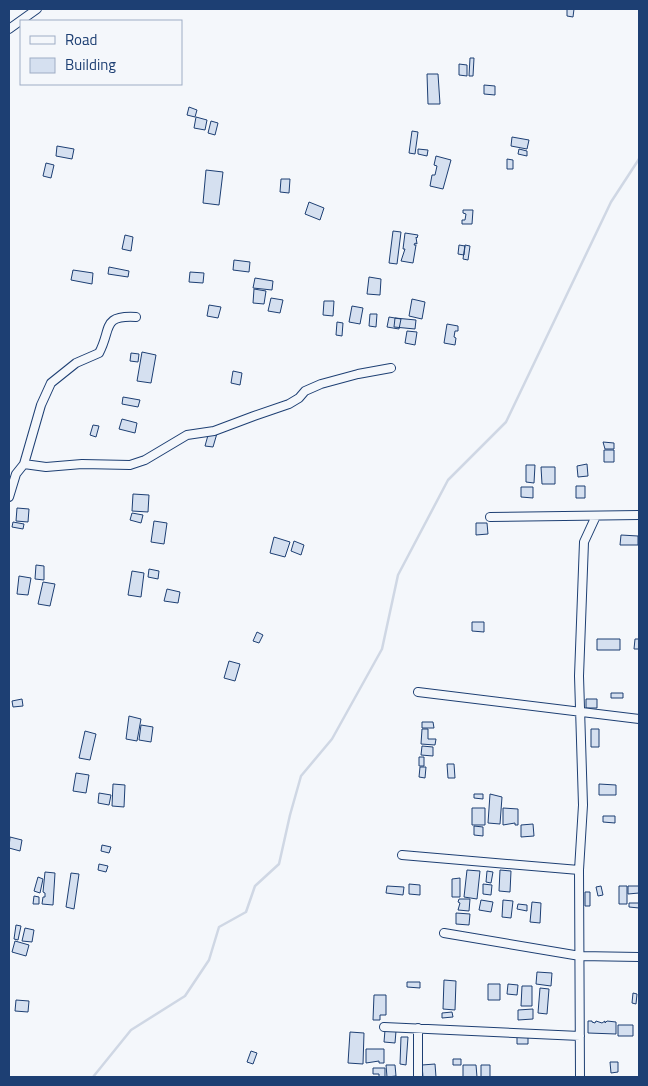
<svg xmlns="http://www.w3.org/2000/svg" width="648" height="1086" font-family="'Titillium Web',sans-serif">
	<rect width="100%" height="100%" fill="#f4f7fb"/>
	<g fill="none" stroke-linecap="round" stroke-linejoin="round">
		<path stroke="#cfd7e4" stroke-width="2.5" d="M93 1077 131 1030 185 996 209 960 219 927 246 912 255 886 279 864 290 815 301 776 332 739 382 649 398 575 448 480 506 422 611 202 639 159"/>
	</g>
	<path fill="#d5e0f0" stroke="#1d3f73" d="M567 9H574L573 17 567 16Z
		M470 58H474L473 76H469Z
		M459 64 467 65V76L459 75Z
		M427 74H438L440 104H428Z
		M484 85 495 86V95L484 94Z
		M189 107 197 110 195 117 187 115Z
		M196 117 207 120 205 130 194 128Z
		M211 121 218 123 215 135 208 133Z
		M412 131 418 132 415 154 409 153Z
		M512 137 529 140 527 149 511 146Z
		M57 146 74 149 72 159 56 156Z
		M418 149 428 150 427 156 418 154Z
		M519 149 527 151V156L518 154Z
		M436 156 451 160 443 189 430 186 432 175H435L437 166 434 165Z
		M507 159 513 160V169H507Z
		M46 163 54 165 51 178 43 176Z
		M206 170 223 172 219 205 203 203Z
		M281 179H290L289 193 280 192Z
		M309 202 324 208 320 220 305 214Z
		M463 210H473L472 224H462V220H465L466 214 463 213Z
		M393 231 401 232 397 264 389 263Z
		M405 233 418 235 417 238 416 237 417 244 415 243 414 245H416L413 263 401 261 405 249H403Z
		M125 235 133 237 131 251 122 249Z
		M459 245 465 246 464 255 458 254Z
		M465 245 470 246 468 260 463 259Z
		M234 260 250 262 249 272 233 270Z
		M109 267 129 271 128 277 108 274Z
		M73 270 93 273 92 284 71 280Z
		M190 272 204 273 203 283 189 282Z
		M369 277 381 279 380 295 367 294Z
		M255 278 273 281 272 290 253 288Z
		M254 289 266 291 264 304 253 303Z
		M271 298 283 300 280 313 268 311Z
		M412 299 425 302 422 319 409 316Z
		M324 301H334L333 316 323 315Z
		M209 305 221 307 218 318 207 316Z
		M352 306 363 308 360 324 349 322Z
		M370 314H377L376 327 369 326Z
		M389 317 401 319 399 329 387 327Z
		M395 318 416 320 415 329 394 327Z
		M337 322 343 323 342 336 336 335Z
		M447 324 458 326V331H455L454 337 456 338 455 345 444 343Z
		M407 331 417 332 415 345 405 343Z
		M142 352 156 355 151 383 137 381Z
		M131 353 139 354 138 362 130 361Z
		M233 371 242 373 240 385 231 383Z
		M123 397 140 400 138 407 122 404Z
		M122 419 137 423 135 433 119 429Z
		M93 425 99 426 96 437 90 435Z
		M210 428 218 430 213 447 205 446Z
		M603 442 614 443V449H605Z
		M604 450H614V462H604Z
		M587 464 588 476 578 477 577 466Z
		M526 465H535L534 483 526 482Z
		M541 467H555V484H542Z
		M576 486H585V498H576Z
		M521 487H533V498L521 497Z
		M133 494 149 495 148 512 132 511Z
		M17 508 29 509 28 522 16 521Z
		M132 513 143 515 141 523 130 520Z
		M154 521 167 523 164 544 151 542Z
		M13 522 24 524 23 529 12 527Z
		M476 523H487L488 534 476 535Z
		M621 535 638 536V545H620Z
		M274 537 290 542 285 557 270 553Z
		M294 541 304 545 301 555 291 551Z
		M36 565 44 566V580L35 579Z
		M149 569 159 571 158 579 148 577Z
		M132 571 144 573 141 597 128 595Z
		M19 576 31 578 28 595 17 594Z
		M43 582 55 584 50 606 38 604Z
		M167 589 180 592 178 603 164 601Z
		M472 622H484V632L472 631Z
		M257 632 263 635 259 643 253 641Z
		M597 639H620V650H597Z
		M635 639H639V649H634Z
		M229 661 240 664 235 681 224 678Z
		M611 693H623V698H611Z
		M22 699 23 706 13 707 12 701Z
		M586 699H597V708H586Z
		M129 716 141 719 137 741 126 739Z
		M422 722H433L434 728H422Z
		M141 725 153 727 151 742 139 740Z
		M422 729H428V739H436L435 745 421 744Z
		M591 729H599V747H591Z
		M85 731 96 734 90 760 79 758Z
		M422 746 433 747V756L421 755Z
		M419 757H424V766H419Z
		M447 764H454L455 778H448Z
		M420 767H426L425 778 419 777Z
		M76 773 89 775 86 793 73 791Z
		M113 784 125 785 124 807 112 806Z
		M599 784 616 785V795H599Z
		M99 793 111 795 109 805 98 803Z
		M474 794H483V799L474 798Z
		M490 794 502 797 500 824 488 823Z
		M472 808H485V825H472Z
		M503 808 518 809V825H515V823L503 825Z
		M603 816H615V823L603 822Z
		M533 824 534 836 521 837V825Z
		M474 826 483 827V836L474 835Z
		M10 837 22 840 20 851 9 848Z
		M102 845 111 847 109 853 101 851Z
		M99 864 108 866 106 872 98 870Z
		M467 870 480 871 477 899 464 897Z
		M500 870 511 871 510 892 499 891Z
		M487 871 493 872 491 883 486 882Z
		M45 872 55 873 53 905 42 904 43 897H45V893L43 892Z
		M71 873 79 874 74 909 66 907Z
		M38 877 43 879 40 893 34 891Z
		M460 878V897H452V879Z
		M409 884 420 885V895L409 894Z
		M483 884 492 885 491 895 483 894Z
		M387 886 404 887 403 895 386 893Z
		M601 886 603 895 598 896 596 887Z
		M619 886H627V904H619Z
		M628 886H639V893L628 894Z
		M585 892H590V906H585Z
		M34 896 39 897V904H33Z
		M459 899H470L469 911 458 910 460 903 458 902Z
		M481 900 493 902 491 912 479 910Z
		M503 900 513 901 511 918 502 917Z
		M532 902 541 903 540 923 530 922Z
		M629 903H639V908L629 907Z
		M518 904 527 905V911L517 909Z
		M456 913 470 914 469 925 456 924Z
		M16 925 21 926 18 940 14 939Z
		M25 928 34 930 32 942 22 941Z
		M15 941 29 945 26 956 12 952Z
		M537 972 552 973 551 986 536 984Z
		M444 980 456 981 455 1010 443 1009Z
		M407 982H420V988L407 987Z
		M488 984H500V1000H488Z
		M508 984 518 985 517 995 507 994Z
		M522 986H532V1006H521Z
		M540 988 549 989 547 1014 538 1013Z
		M633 993 637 994 636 1004 632 1003Z
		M374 995H386V1015H380V1020H373Z
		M16 1000 29 1001 28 1012 15 1011Z
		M533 1009V1019L518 1020V1010Z
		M452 1012 453 1017 442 1018V1013Z
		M588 1021H592V1022L595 1023 596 1021 602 1023 605 1021V1023L607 1021 616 1022V1034L588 1033Z
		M618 1025H633V1036H618Z
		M385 1030 396 1031 395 1043 384 1042Z
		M350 1032 364 1033 363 1064 348 1063Z
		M401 1037H408L406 1065 400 1064Z
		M517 1037H528V1044H517Z
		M366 1049H384V1063H379V1061L366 1063Z
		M251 1051 257 1053 253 1064 247 1062Z
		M453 1059H461V1065H453Z
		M610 1062H618V1072L611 1073Z
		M435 1064 436 1077H423L422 1065Z
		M386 1065H395L396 1076 387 1077Z
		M463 1065H476L477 1077H463Z
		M481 1065H490V1077H481Z
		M373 1068H385V1077H379V1074H373Z"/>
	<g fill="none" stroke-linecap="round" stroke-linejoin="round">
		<defs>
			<path id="street" d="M9 29 37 9
				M24 464 46 467 82 464 130 465 145 460 187 435 214 431 254 416 289 404 299 398 305 391 321 384 358 374 391 368
				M9 497 16 474 24 464 41 405 51 383 76 363 99 353C112 329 101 315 136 317
				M490 517 639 515
				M418 692 639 719
				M402 855 579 870
				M444 933 580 956 639 957
				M384 1027 580 1036
				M418 1077V1028
				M580 1077 579 870 583 805 579 676 584 542 596 516"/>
		</defs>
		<use href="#street" stroke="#1d3f73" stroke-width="10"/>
		<use href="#street" stroke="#f4f7fb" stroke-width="8"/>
	</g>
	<rect width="648" height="1086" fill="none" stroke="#1d3f73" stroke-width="20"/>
	<rect x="20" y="20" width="162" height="65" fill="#f4f7fb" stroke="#9eadc5"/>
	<rect x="30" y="36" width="25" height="8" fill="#f4f7fb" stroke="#9eadc5"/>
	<text x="65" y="45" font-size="15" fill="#1d3f73">Road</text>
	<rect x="30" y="58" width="25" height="15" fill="#d5e0f0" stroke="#9eadc5"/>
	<text x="65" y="70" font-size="15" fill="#1d3f73">Building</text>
</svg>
